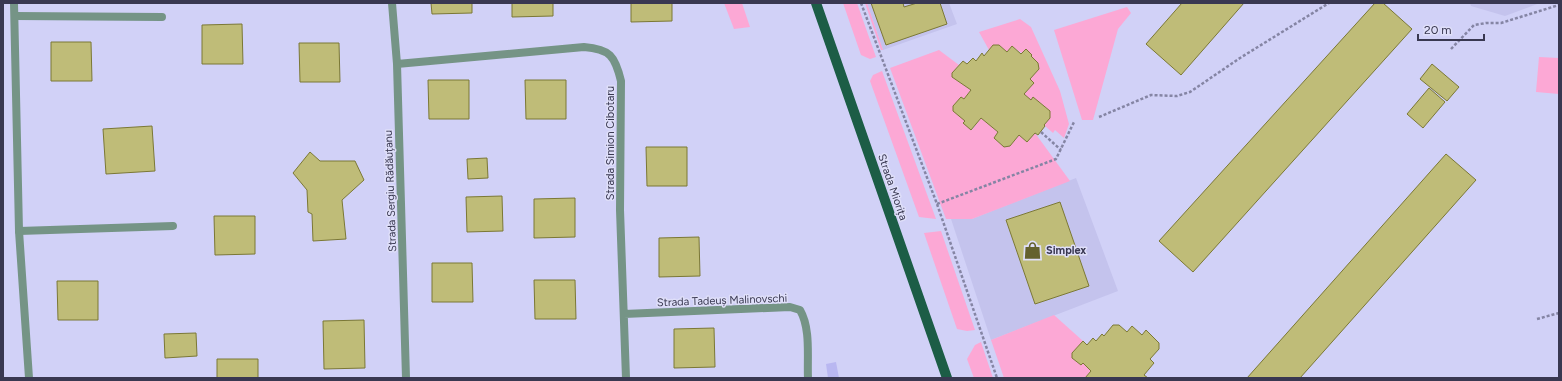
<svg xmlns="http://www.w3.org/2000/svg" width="1562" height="381" font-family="Figtree,sans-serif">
	<rect width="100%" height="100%" fill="#d1d1f7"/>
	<path fill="#c4c3ed" d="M867 3H949L957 24 883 50Z
		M1470 3H1540L1505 16 1471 6Z
		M1076 178 1118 291 991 340 951 219H972Z"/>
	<path fill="#fca8d5" d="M724 3H742L750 27 734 29Z
		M843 3H857L876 57 870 59 861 55Z
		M865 3H867L883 50H881Z
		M1127 7 1131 13 1118 29 1093 120H1082L1054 30Z
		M1020 19 1031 27 1060 91 1069 124 1064 138 1055 130 1053 133 1044 125 1050 118V111L1033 97 1031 100 1024 94 1034 83 1030 79 1039 69 1038 63C1029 55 1021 54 1012 46L1007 52 999 45H993L989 50 979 32Z
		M939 50 959 65 952 73V77L971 90 964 99 961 97 965 121 964 123 972 130 981 118 998 132 994 138 1004 147 1010 146 1019 135 1027 142 1035 133 1070 181 972 219H946L890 68Z
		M1539 57 1559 58V94L1536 92Z
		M882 71 936 219 919 217 870 81 873 75Z
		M941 231 975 330 967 331 957 329 924 233Z
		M1054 315 1083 341 1073 353 1072 358 1081 365 1083 363 1091 371 1085 378H1004L991 340Z
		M981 342 993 378H974L967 359 975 345Z"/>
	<path fill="#b9b7f1" d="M836 362 839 378H828L826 364Z"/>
	<path fill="#bfbc78" stroke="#7b7835" d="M431 3H472V13L432 14Z
		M512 3H553V16L512 17Z
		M631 3H672V21L631 22Z
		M871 3H903L904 7 917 3H940L947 24 886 45Z
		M1182 3H1244L1181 75 1146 44Z
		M1375 3H1383L1412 29 1193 272 1159 241Z
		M242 24 243 64H202V25Z
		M51 42H91L92 81H51Z
		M299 43H339L340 82H300Z
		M993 45H999L1007 52 1012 46 1021 54 1026 49 1032 55 1031 56 1038 63 1039 69 1030 79 1034 83 1024 94 1031 100 1033 97 1050 111V118L1044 125 1045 126 1038 135 1035 133 1027 142 1019 135 1010 146 1004 147 994 138 998 132 981 118 971 130 963 123 965 121 953 111V106L961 97 964 99 971 90 952 77V73L963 61 967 64 973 58 976 61 982 53 984 56Z
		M1432 64 1459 87 1447 101 1420 79Z
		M428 80H469V119H429Z
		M525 80H566V119H526Z
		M1429 88 1445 102 1423 128 1407 114Z
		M152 126 155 171 106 174 103 129Z
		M646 147H687V186H647Z
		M310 152 320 161H355L364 180 342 200 346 239 313 241 312 214 308 212 307 190 293 173Z
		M1446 154 1476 180 1300 378H1247Z
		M487 158 488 178 468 179 467 159Z
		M502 196 503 231 467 232 466 197Z
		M575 198V237L534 238V199Z
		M1060 202 1089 286 1035 304 1006 220Z
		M214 216H255V254L215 255Z
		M699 237 700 276 659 277V238Z
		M432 263H472L473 302H432Z
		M534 280H575L576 319H535Z
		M57 281H98V320H58Z
		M364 320 365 368 324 369 323 321Z
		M1113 325H1119L1127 332 1132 326 1142 335 1146 330 1159 343V349L1150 359 1154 363 1144 375 1148 378H1085L1091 371 1083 363 1081 365 1072 358V353L1083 341 1087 345 1093 338 1096 341 1102 334 1104 336Z
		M714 328 715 367 674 368V329Z
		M196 333 197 356 165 358 164 334Z
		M217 359H258V378H217Z"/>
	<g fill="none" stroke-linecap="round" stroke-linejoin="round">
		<path stroke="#8585a4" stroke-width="2.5" stroke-dasharray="3 2" stroke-linecap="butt" d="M861 3 937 204 997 378
			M1451 49 1474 25 1486 23H1501L1559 5
			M1099 117 1151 95 1177 96 1190 92 1240 58 1329 3
			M1041 132 1061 150
			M937 204 1056 159 1074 122
			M1537 319 1559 313"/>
		<path stroke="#759486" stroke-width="8" d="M15 16 162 17
			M19 231 173 226"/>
		<path stroke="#759486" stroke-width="8" d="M14 3 19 231 29 378
			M392 3 397 64 406 378
			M397 64 584 47C610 49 615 56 621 81L620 210 626 378
			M624 314 790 307 800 310C811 329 807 357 808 378"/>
		<path stroke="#1c5d46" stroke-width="10" d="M816 3 947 378"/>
	</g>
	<defs>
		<symbol id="shop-bare" viewBox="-9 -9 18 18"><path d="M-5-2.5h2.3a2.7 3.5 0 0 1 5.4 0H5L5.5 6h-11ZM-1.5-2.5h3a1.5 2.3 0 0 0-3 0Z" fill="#64612e" stroke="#dfdff9" stroke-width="2.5" paint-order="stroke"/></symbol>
	</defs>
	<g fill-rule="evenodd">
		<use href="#shop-bare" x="1020" y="238" width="25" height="25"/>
	</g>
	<g text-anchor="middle" stroke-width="3" stroke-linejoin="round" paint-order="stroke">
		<g font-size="11" fill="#393851" stroke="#dfdff9">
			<text transform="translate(610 143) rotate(-90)" y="4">Strada Simion Cibotaru</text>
			<text transform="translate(893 187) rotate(71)" y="4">Strada Miorița</text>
			<text transform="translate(390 191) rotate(-92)" y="4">Strada Sergiu Rădăuțanu</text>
			<text transform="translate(722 300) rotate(-2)" y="4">Strada Tadeuș Malinovschi</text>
		</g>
		<g font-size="11" font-weight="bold" fill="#393851" stroke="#dfdff9" text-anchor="start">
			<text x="1046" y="254">Simplex</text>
		</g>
	</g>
	<rect width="1562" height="381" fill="none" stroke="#393851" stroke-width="8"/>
	<path d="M1418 34v6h66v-6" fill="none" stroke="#393851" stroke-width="2"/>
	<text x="1424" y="34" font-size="12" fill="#393851" stroke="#dfdff9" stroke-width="3" paint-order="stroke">20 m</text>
</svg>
